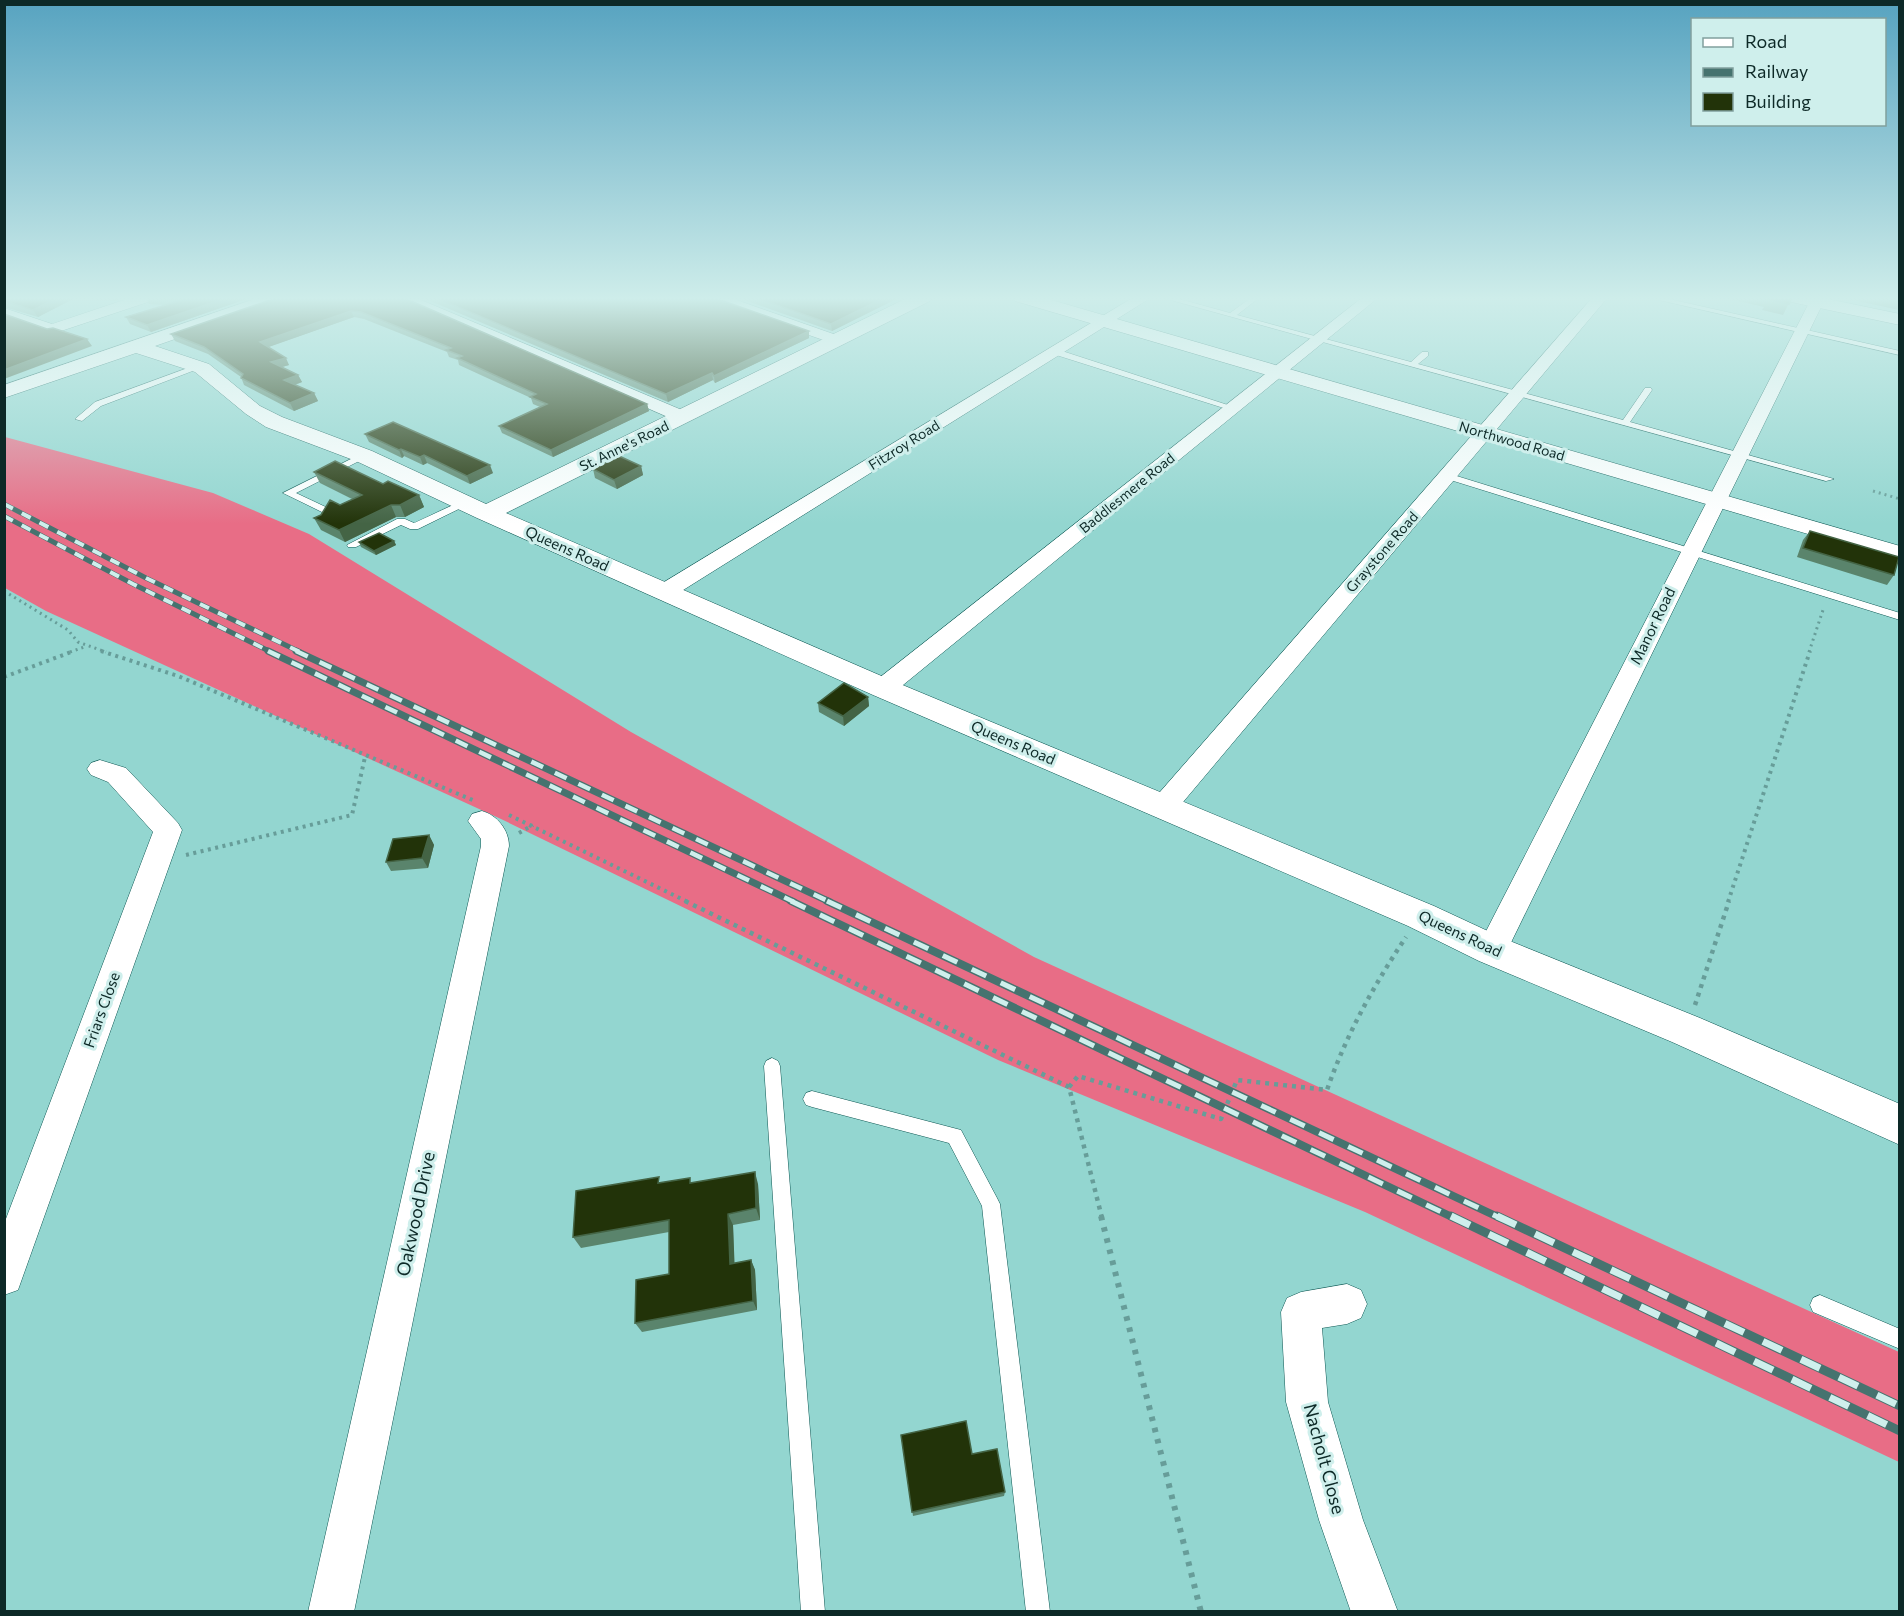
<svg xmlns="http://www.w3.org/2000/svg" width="1904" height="1616" font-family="Commissioner,sans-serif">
	<rect width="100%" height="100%" fill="#93d6d0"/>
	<path fill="#e86d86" d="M5 437 213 493 309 534 631 732 1034 957 1899 1352V1462L1365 1212 998 1060 501 819 46 611 5 588Z"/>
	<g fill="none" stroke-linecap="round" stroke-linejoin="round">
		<defs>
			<path id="service" d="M1160 297H1172L1230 313 1252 297H1260L1237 315 1411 362 1422 352H1428V356L1418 364 1623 420 1645 388H1651L1652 390 1630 422 1834 479 1826 481Z
				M1646 297H1660L1900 351V355Z
				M1053 350H1059L1237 408 1230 410 1053 354Z
				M196 365 203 367 101 406 82 421 75 419 95 402Z
				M361 454 369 456 296 493 330 509V513H324L283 493Z
				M1447 473 1900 613V620L1444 478V474Z
				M464 500 469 503 467 505 418 529H410L401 525 356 547H348L347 545 397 519H405L414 523Z
				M772 1058 778 1061 780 1066 825 1612H801L764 1066 766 1061Z
				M812 1091 961 1130 997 1198 1000 1204 1050 1612H1026L982 1206 949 1143 812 1107 806 1105 803 1099 806 1093Z
				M1820 1295 1900 1329V1349L1813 1312 1810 1305 1813 1298Z"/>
			<path id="minor" d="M133 297H156L154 300 52 334 4 317V308L52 324Z
				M394 297H414L689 413 692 417 689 421H677Z
				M706 297H728L842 337 845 340 842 343H832L708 300Z
				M1134 297H1152L672 597 664 599 656 597 653 592 656 587Z
				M1363 297H1379L892 694 883 696 874 694 871 688 874 682Z
				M1593 297H1608L1173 814 1163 817 1153 814 1150 807 1153 800Z
				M1816 299 1823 303 1503 959 1492 963 1481 959 1477 950 1481 941 1809 303Z
				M100 760 126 768 178 823 182 830 23 1276 18 1290 4 1295V1224L153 832 108 782 91 775 87 769 91 763Z
				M482 811C497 815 509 830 509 846L354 1612H308L481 846V839L468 821 472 814Z
				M1347 1284 1361 1290 1367 1304 1361 1318 1347 1324 1322 1328 1328 1402 1363 1520 1398 1612H1351L1319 1520 1286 1402 1281 1312 1287 1298 1301 1292Z"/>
			<path id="tertiary" d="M260 297H287L284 301 155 346 209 364 260 406 282 417 372 451 486 504 909 297H933L930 301 506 513 893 681 1434 906 1505 939 1700 1018 1900 1104V1145L1672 1042 1479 961 1408 926 873 695 477 518 356 461 266 427 246 414 195 372 136 353 4 398V385Z
				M1012 297H1041L1900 546V561L1015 301Z"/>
			<path id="secondary" d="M1782 297H1818L1900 314V325L1791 302Z"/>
		</defs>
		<use href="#service" stroke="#0e5854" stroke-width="1"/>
		<use href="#minor" stroke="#0e5854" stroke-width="1"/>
		<use href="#tertiary" stroke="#0e5854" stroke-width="1"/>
		<use href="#secondary" stroke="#0e5854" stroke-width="1"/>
		<path stroke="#679d99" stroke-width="3" stroke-dasharray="2 4" stroke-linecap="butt" d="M1873 491 1900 499
			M4 591 68 630 78 642 106 652
			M70 652 87 646
			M1809 652 1824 607"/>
		<path stroke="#679d99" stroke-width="4" stroke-dasharray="3 4.5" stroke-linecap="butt" d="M101 651 178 676 475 801
			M4 677 74 651
			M509 815 688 902
			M519 833 533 825
			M186 855 352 815 365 757
			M1728 902 1810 651"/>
		<path stroke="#679d99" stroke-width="4.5" stroke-dasharray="4 5" stroke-linecap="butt" d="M685 901 1069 1087 1102 1218
			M1695 1005 1729 901
			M1069 1087 1078 1076 1221 1119 1237 1080 1327 1090C1346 1035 1374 985 1406 937"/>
		<path stroke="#679d99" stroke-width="6" stroke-dasharray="4.5 7" stroke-linecap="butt" d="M1101 1216 1201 1612"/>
		<use href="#service" fill="#fff" fill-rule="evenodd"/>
		<use href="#minor" fill="#fff" fill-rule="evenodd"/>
		<use href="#tertiary" fill="#fff" fill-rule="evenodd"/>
		<use href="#secondary" fill="#fff" fill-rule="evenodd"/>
		<defs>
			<path id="rail-far3" d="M4 504 146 578 300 652
				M4 516 133 584 271 652"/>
			<path id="rail-far2" d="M268 651 794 902
				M296 651 830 902"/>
			<path id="rail-far1" d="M791 901 1454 1218
				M827 901 1500 1218"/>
			<path id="rail" d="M1451 1216 1900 1431
				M1497 1216 1900 1406"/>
		</defs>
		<use href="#rail-far3" stroke="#46736f" stroke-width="5"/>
		<use href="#rail-far2" stroke="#46736f" stroke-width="7"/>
		<use href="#rail-far1" stroke="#46736f" stroke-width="8"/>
		<use href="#rail" stroke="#46736f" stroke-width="9"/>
		<use href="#rail-far3" stroke="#cfefec" stroke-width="4" stroke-dasharray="10" stroke-linecap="butt"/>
		<use href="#rail-far2" stroke="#cfefec" stroke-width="4.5" stroke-dasharray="13" stroke-linecap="butt"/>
		<use href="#rail-far1" stroke="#cfefec" stroke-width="5" stroke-dasharray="16" stroke-linecap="butt"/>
		<use href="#rail" stroke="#cfefec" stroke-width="7" stroke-dasharray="21" stroke-linecap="butt"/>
	</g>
	<path fill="#5a846c" d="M4 297H125L114 301 75 298 38 317 4 307Z
		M146 297H252L151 332 130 324 126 317 165 305 149 304Z
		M402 297 647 404 649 411 553 457 502 433 499 426 540 407 533 404 531 398 459 365 458 360 449 357 447 352 364 319 354 317 268 347 289 365 282 367 298 375 302 382 295 385 314 393 318 401 294 411 244 385 241 377 208 354 175 341 171 334Z
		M421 297H712L809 338 715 383 713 380 668 402Z
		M736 297H900L832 331Z
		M1721 297H1792L1783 315 1762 310 1764 307Z
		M1839 297H1899V310Z
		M365 434 493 473 470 484 427 463 423 465 404 456 402 458 369 442Z
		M641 466 643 475 617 489 595 478 593 469Z
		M314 472 383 484 419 495 424 507 405 517H396L345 542 321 530 314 518 352 499 320 483Z
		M1810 531 1894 575 1887 585 1797 557 1803 540Z
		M394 541 396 545 376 555 361 547 359 542Z
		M868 697 869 706 844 726 819 712 818 703Z
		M429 835 434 845 428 868 391 871 386 862Z
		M661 1183 758 1184 760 1220 733 1225 734 1263 751 1260 755 1270 757 1310 642 1332 635 1323 669 1274V1232L581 1248 573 1237Z
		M901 1435 972 1454 1005 1492 1004 1496 913 1516Z"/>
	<path fill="#446445" d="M59 297 75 298 38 317 33 310Z
		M112 297H125L114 301Z
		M229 297H252L151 332 147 325Z
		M886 297H900L832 331 831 324Z
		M351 311 354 317 263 349 260 342Z
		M809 331V338L715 383 714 376Z
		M87 339 92 346 4 379V370Z
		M286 358 289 365 275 369 271 362Z
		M712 373 713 380 668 402 666 394Z
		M298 375 302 382 288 387 284 380Z
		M314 393 318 401 294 411 290 403Z
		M647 404 649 411 553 457 551 450Z
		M401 449 404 456 402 458 399 450Z
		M424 455 427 463 423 465 420 457Z
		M490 465 493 473 470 484 467 476Z
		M641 466 643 475 617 489 614 480Z
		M419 495 424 507 405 517 400 505Z
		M391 505 396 517 345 542 339 530Z
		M394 541 396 545 376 555 374 551Z
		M868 697 869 706 844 726 843 716Z
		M429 835 434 845 428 868 422 858Z
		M755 1172 758 1184 760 1220 756 1208Z
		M728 1214 733 1225 735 1274 730 1264Z
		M751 1260 755 1270 757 1310 753 1301Z"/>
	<path fill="#223309" stroke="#446445" stroke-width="1.5" d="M4 297H59L33 310 4 301Z
		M147 297H229L147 325 126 317 182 300Z
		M279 297H402L647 404 551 450 499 426 547 404 530 397 536 394 457 358 462 356 446 350 451 348 361 312 351 311 260 342 286 358 271 362 298 375 284 380 314 393 290 403 241 378 243 374 204 347 171 334Z
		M434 297H712L809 331 714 376 712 373 666 394Z
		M754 297H886L831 324Z
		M1769 297H1792L1789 304 1768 299Z
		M4 314 47 329 53 328 87 339 4 370Z
		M393 422 490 465 467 476 424 455 420 457 401 449 399 450 365 434Z
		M619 456 641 466 614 480 593 469Z
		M335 461 383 484 388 481 419 495 400 505H391L339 530 314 518 321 515 330 500 340 505 362 495 314 472Z
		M1810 531 1899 557 1894 575 1803 548Z
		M379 533 394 541 374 551 359 542Z
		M844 683 868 697 843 716 818 703Z
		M429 835 422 858 386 862 393 839Z
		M755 1172 756 1208 728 1214 730 1264 751 1260 753 1301 635 1323 636 1280 669 1274V1220L573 1237 576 1191 659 1177 658 1183 690 1178V1183Z
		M966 1421 972 1454 997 1449 1005 1492 912 1512 901 1435Z"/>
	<linearGradient id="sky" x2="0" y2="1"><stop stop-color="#57a3c0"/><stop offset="0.57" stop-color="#ceedea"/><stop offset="1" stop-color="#ceedea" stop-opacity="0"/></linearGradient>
	<rect width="1904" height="524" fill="url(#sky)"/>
	<g text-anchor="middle" stroke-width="6" stroke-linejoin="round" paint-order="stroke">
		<g font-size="14" fill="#0d2927" stroke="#cfefec">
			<text transform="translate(1512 441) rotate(16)" y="5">Northwood Road</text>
			<text transform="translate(904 445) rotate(-32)" y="5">Fitzroy Road</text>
			<text transform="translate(624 446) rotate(-26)" y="5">St. Anne's Road</text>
			<text transform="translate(1127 493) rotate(-39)" y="5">Baddlesmere Road</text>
			<text transform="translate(1382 552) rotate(-49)" y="5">Graystone Road</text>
		</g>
		<g font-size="15" fill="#0d2927" stroke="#cfefec">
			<text transform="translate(567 549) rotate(24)" y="5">Queens Road</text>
			<text transform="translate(1653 626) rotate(-64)" y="5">Manor Road</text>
			<text transform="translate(1013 743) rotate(23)" y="5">Queens Road</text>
			<text transform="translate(1460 934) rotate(25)" y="5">Queens Road</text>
			<text transform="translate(102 1010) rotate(-70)" y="5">Friars Close</text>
		</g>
		<g font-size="18" fill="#0d2927" stroke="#cfefec">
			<text transform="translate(416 1214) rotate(-78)" y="6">Oakwood Drive</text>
			<text transform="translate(1324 1459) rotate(75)" y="6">Nacholt Close</text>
		</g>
	</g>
	<rect width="1904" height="1616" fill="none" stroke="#0d2927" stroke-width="12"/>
	<rect x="1691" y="18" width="195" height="108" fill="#cfefec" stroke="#81a09d" stroke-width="1.5"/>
	<rect x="1703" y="38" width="30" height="9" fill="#ffffff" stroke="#81a09d" stroke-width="1.5"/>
	<text x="1745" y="48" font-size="18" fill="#0d2927">Road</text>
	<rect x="1703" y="68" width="30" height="9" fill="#46736f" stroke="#81a09d" stroke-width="1.5"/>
	<text x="1745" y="78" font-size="18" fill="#0d2927">Railway</text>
	<rect x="1703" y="93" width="30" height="18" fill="#223309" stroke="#81a09d" stroke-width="1.5"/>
	<text x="1745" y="108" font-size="18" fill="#0d2927">Building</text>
</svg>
